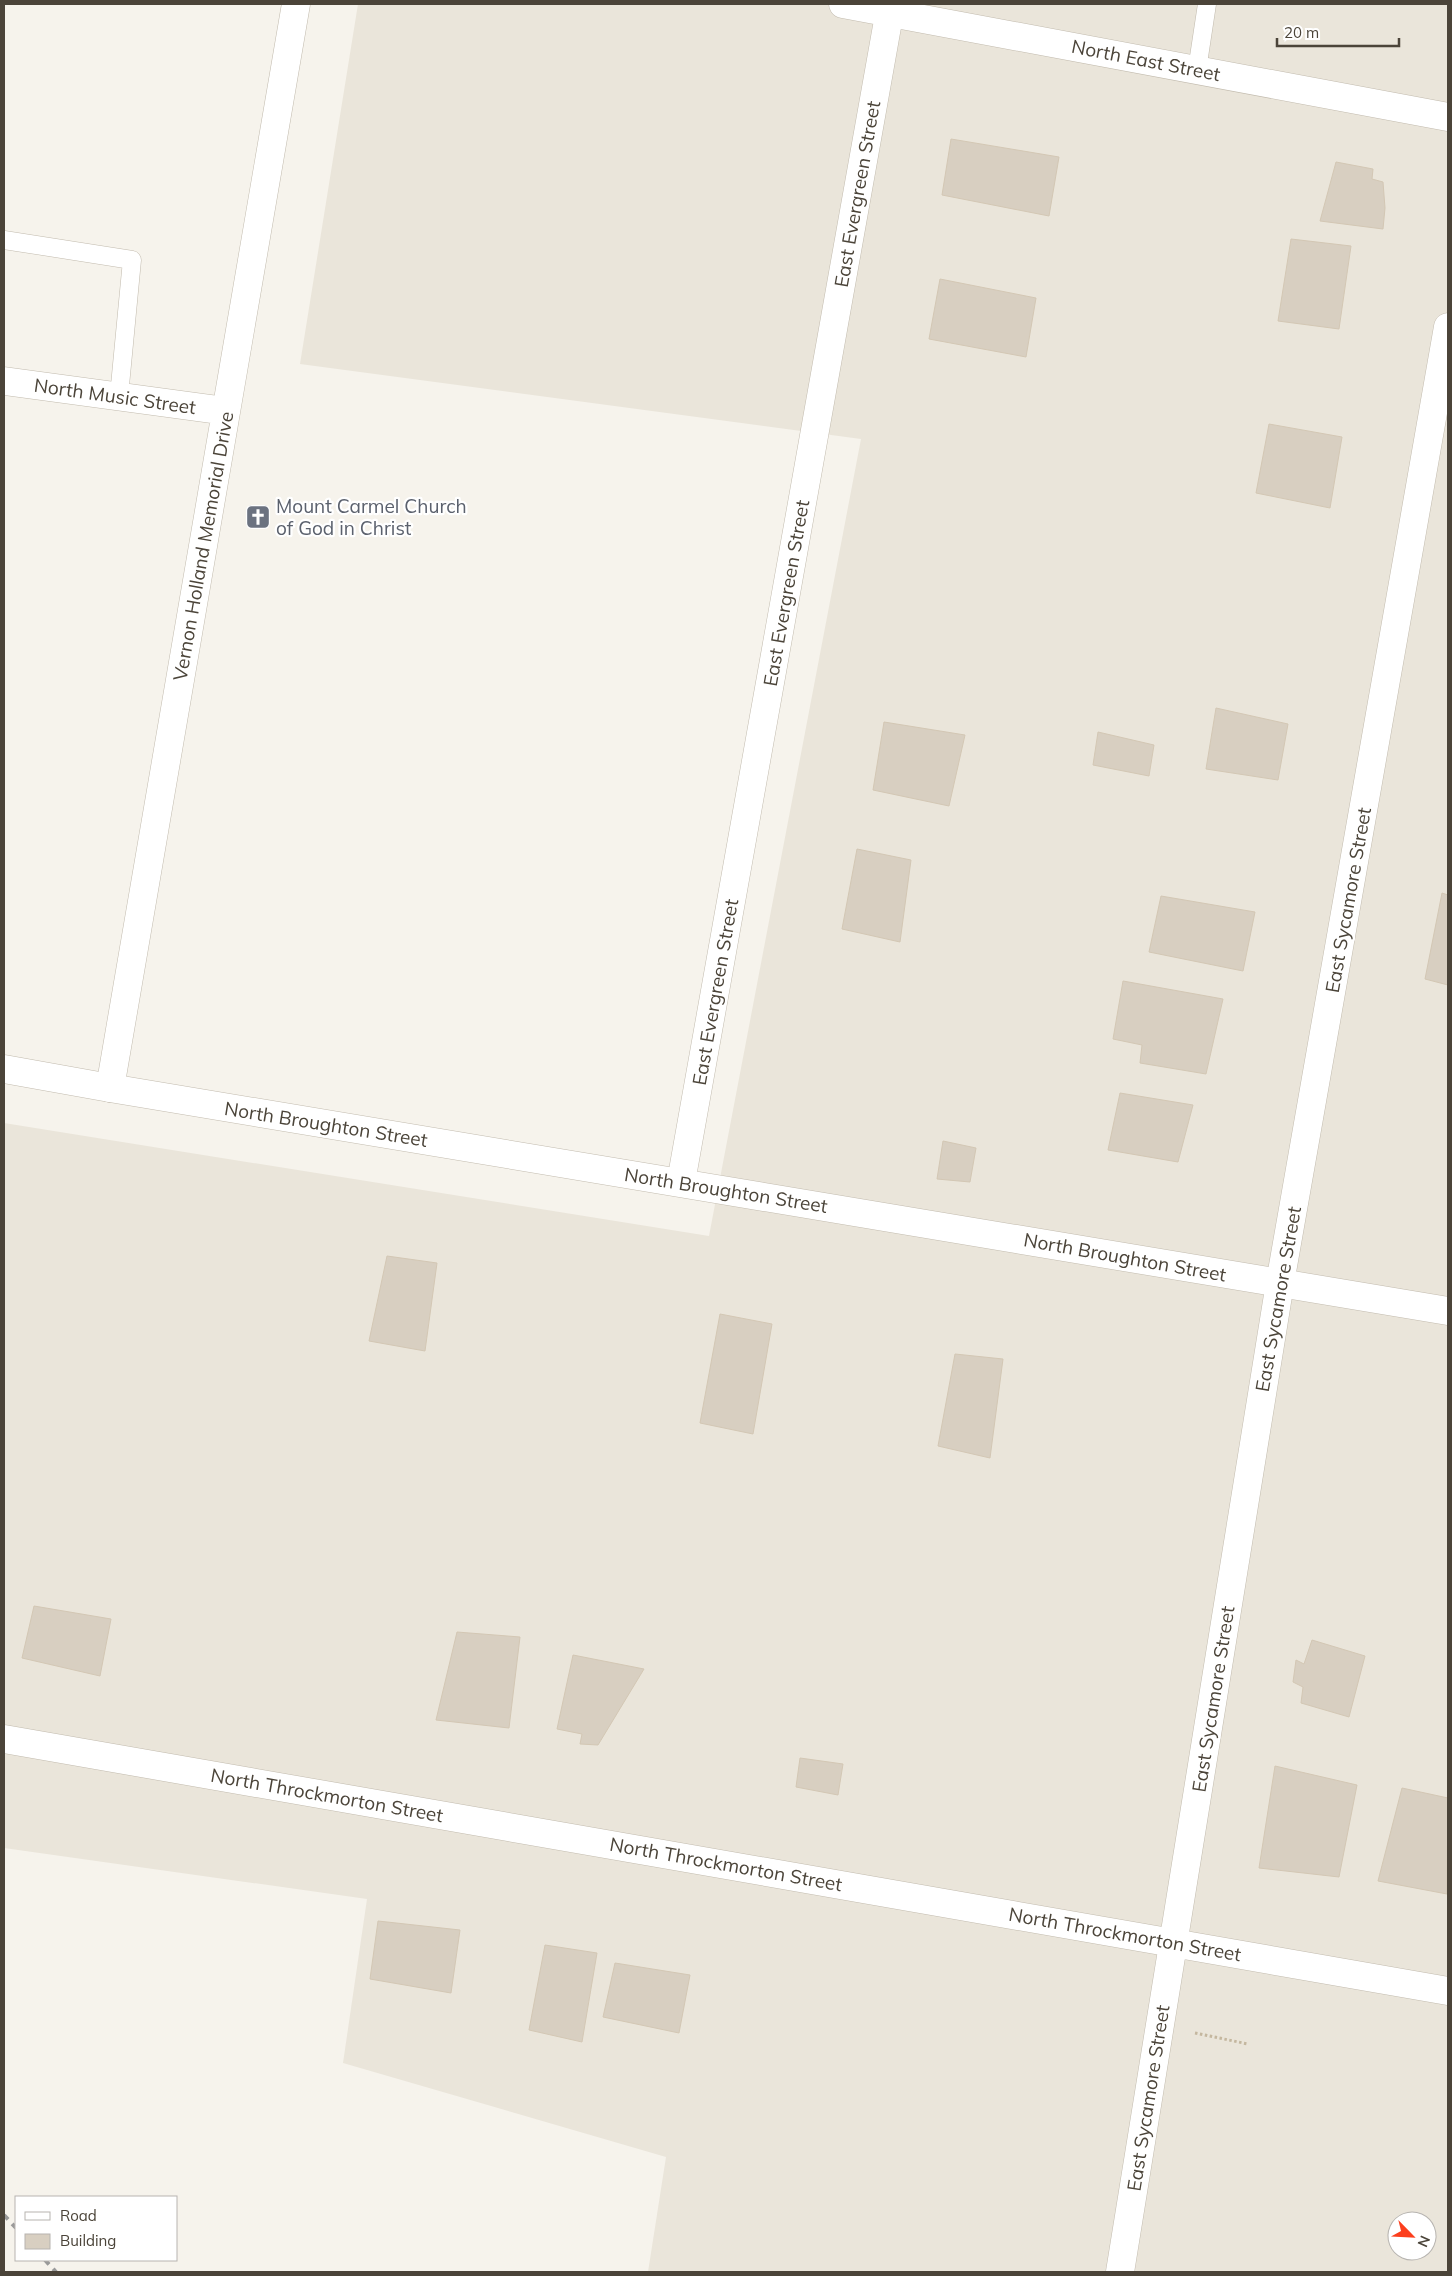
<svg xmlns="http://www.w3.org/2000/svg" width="1452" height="2276" font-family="Mulish,sans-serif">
	<rect width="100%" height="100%" fill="#f6f3ec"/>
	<path fill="#eae5da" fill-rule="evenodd" d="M358 4H1448V2272H648L666 2157 343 2063 367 1899 4 1848V1123L709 1236 861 439 300 364ZM1397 2221H1427V2251H1397Z"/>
	<path fill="#d8cfc1" stroke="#d3c7b4" d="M951 139 1059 157 1049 216 942 195Z
		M1336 162 1373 169 1372 179 1383 182 1385 208 1383 229 1320 221Z
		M1291 239 1351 246 1339 329 1278 321Z
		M940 279 1036 298 1026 357 929 339Z
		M1269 424 1342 437 1330 508 1256 493Z
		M1216 708 1288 724 1278 780 1206 769Z
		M884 722 965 735 949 806 873 790Z
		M1098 732 1154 745 1149 776 1093 765Z
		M857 849 911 860 900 942 842 929Z
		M1442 893 1448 895V985L1425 979Z
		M1161 896 1255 912 1243 971 1149 952Z
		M1123 981 1223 999 1206 1074 1140 1063 1142 1045 1113 1039Z
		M1120 1093 1193 1105 1178 1162 1108 1150Z
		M943 1141 976 1148 970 1182 937 1179Z
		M387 1256 437 1263 425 1351 369 1341Z
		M720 1314 772 1324 753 1434 700 1423Z
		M955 1354 1003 1359 990 1458 938 1446Z
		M34 1606 111 1619 100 1676 22 1658Z
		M457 1632 520 1637 509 1728 436 1720Z
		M1312 1640 1365 1656 1349 1717 1301 1703 1303 1687 1293 1682 1296 1660 1304 1664Z
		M573 1655 644 1669 598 1745 580 1744 582 1734 557 1729Z
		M800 1758 843 1764 838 1795 796 1787Z
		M1275 1766 1357 1785 1339 1877 1259 1868Z
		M1402 1788 1448 1798 1447 1894 1378 1881Z
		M378 1921 460 1930 451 1993 370 1979Z
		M545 1945 597 1953 582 2042 529 2030Z
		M615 1963 690 1975 679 2033 603 2017Z"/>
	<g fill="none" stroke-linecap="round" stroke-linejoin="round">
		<defs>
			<path id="service" d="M1197 70 1207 4
				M4 240 132 260 119 396"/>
			<path id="minor" d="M843 4 1448 117
				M4 381 226 411
				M110 1088 296 4
				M681 1182 891 4
				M4 1739 1448 1991
				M1120 2272 1280 1283 1448 327"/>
			<path id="tertiary" d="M4 1069 110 1088 1448 1311"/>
		</defs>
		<use href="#service" stroke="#c2bbae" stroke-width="19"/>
		<use href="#minor" stroke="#c2bbae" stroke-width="29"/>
		<use href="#tertiary" stroke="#c2bbae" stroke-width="29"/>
		<path stroke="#c4b79f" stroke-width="3" stroke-dasharray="2.5 2.5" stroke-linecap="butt" d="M1195 2033 1248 2044"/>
		<use href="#service" stroke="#fff" stroke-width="18"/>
		<use href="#minor" stroke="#fff" stroke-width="28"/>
		<use href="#tertiary" stroke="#fff" stroke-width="28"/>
		<path stroke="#9a9a9a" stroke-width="4" stroke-dasharray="6 6" stroke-linecap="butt" d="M4 2215 16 2228
			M45 2260 56 2272"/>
	</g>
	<defs>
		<symbol id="church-square" viewBox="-11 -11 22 22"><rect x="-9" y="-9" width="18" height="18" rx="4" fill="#6b7280" stroke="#fff"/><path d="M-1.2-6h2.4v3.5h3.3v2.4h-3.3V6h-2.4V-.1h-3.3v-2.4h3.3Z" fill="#fff"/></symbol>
	</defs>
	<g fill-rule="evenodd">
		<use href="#church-square" x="244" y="503" width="28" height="28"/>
	</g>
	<g text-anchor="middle" stroke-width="4.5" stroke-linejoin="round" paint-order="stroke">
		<g font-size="19" fill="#4b4439" stroke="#fff">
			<text transform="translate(1146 60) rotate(11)" y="7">North East Street</text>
			<text transform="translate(857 194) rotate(-80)" y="7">East Evergreen Street</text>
			<text transform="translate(115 396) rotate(8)" y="7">North Music Street</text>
			<text transform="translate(203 546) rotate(-80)" y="7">Vernon Holland Memorial Drive</text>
			<text transform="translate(786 593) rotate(-80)" y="7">East Evergreen Street</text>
			<text transform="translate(1348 900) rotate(-80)" y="7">East Sycamore Street</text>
			<text transform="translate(715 992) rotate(-80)" y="7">East Evergreen Street</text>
			<text transform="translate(326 1124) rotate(9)" y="7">North Broughton Street</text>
			<text transform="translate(726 1190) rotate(9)" y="7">North Broughton Street</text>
			<text transform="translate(1125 1257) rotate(10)" y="7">North Broughton Street</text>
			<text transform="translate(1278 1299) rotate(-80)" y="7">East Sycamore Street</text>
			<text transform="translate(1213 1699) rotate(-81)" y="7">East Sycamore Street</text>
			<text transform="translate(327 1795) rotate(10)" y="7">North Throckmorton Street</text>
			<text transform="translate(726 1864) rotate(10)" y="7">North Throckmorton Street</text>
			<text transform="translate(1125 1934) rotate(10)" y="7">North Throckmorton Street</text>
			<text transform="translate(1148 2098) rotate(-81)" y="7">East Sycamore Street</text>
		</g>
		<g font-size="19" fill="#5b616d" stroke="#fff" text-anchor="start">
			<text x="276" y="513">Mount Carmel Church<tspan x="276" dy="22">of God in Christ</tspan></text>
		</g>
	</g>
	<rect width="1452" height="2276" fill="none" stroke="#4b4439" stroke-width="10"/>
	<rect x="15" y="2196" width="162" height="65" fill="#ffffff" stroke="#b7b4b0"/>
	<rect x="25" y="2212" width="25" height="8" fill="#ffffff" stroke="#b7b4b0"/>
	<text x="60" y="2221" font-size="15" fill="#4b4439">Road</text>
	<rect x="25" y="2234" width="25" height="15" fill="#d8cfc1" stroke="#b7b4b0"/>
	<text x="60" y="2246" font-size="15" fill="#4b4439">Building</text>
	<g transform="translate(1412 2236) rotate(114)"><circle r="24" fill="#ffffff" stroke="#b7b4b0"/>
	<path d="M0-4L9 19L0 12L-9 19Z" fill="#fc3f1d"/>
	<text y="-8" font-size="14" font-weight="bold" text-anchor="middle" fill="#4b4439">N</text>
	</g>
	<path d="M1277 38v8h122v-8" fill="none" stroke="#4b4439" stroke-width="2.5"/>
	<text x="1284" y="38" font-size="15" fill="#4b4439" stroke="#ffffff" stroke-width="4" paint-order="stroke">20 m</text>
</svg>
